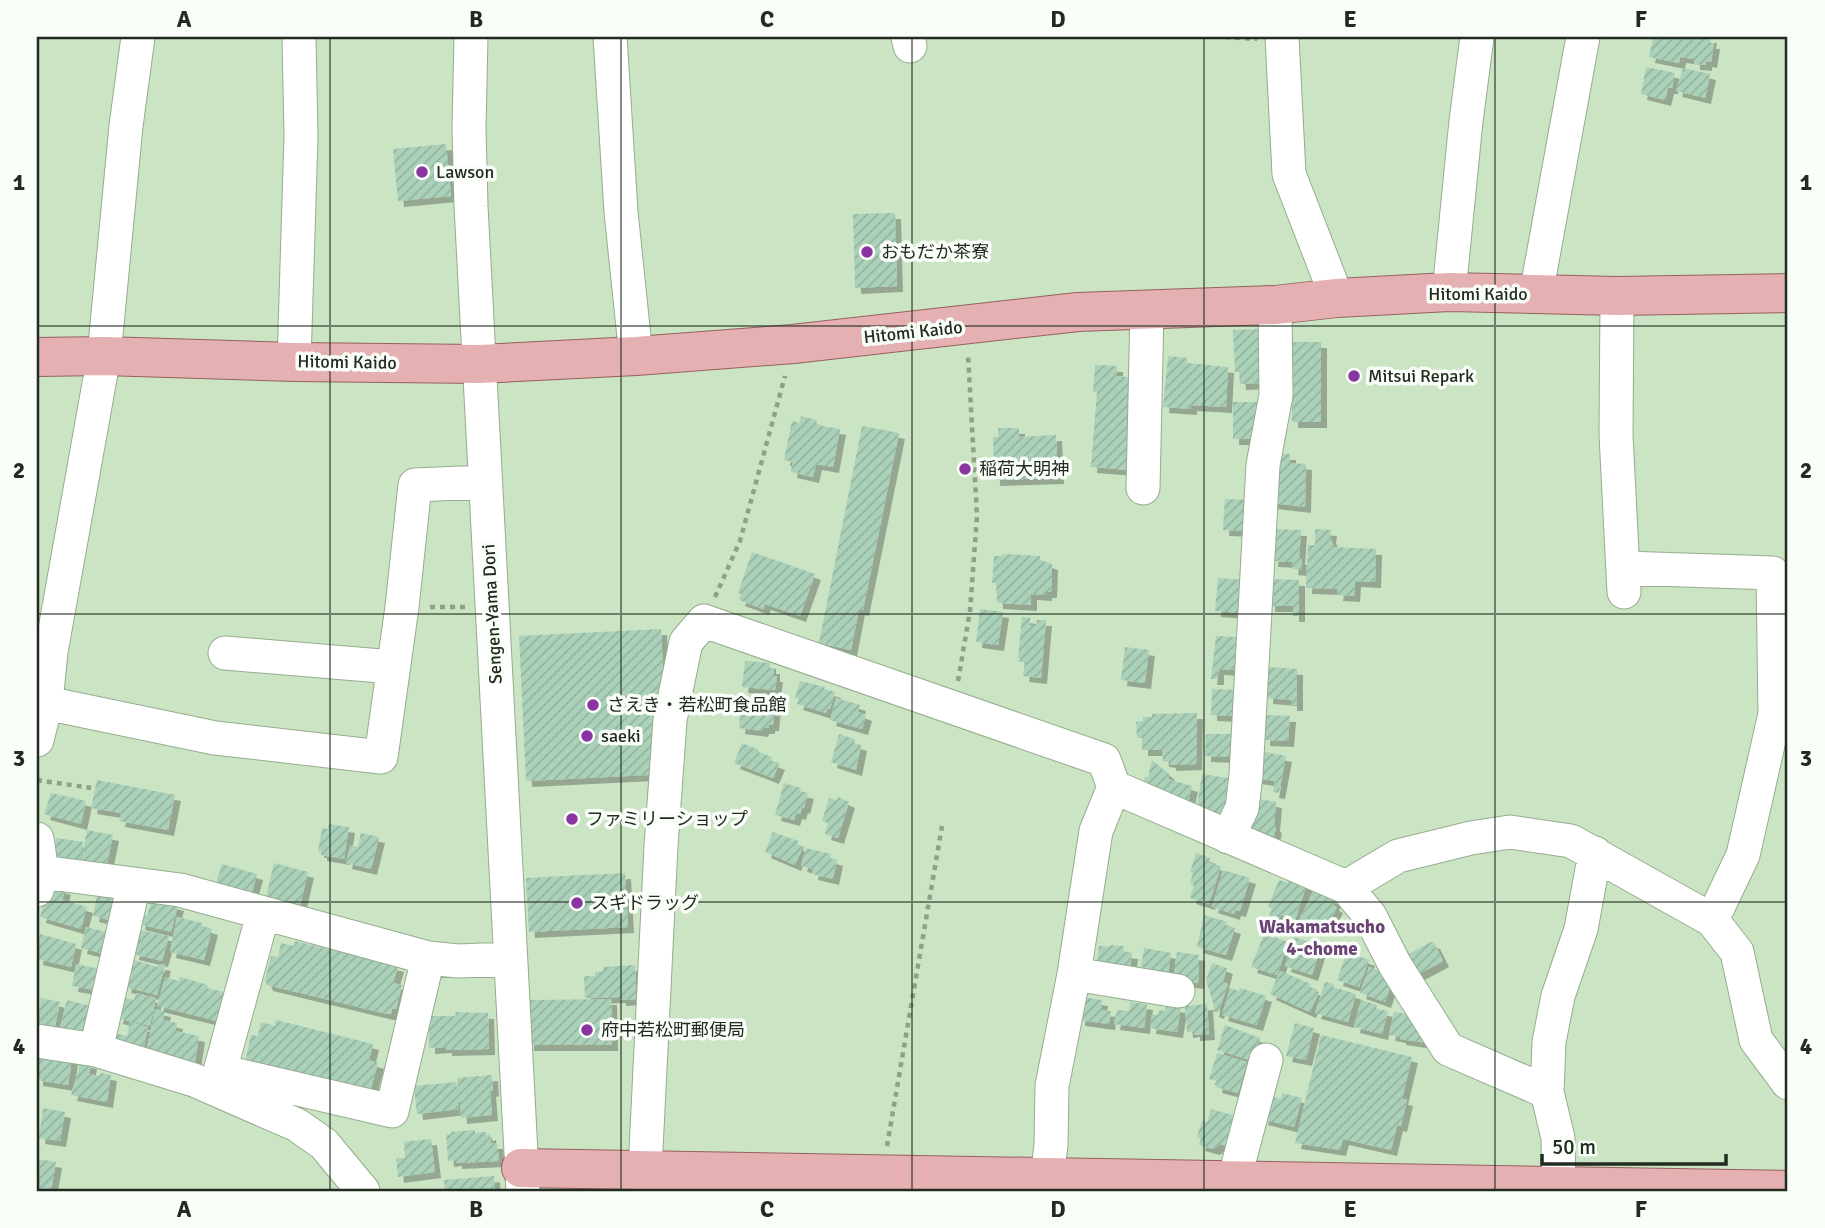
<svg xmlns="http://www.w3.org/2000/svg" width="1825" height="1228" font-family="Signika,'Noto Sans JP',sans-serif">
	<defs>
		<pattern id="building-hatch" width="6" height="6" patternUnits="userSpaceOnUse" patternTransform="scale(1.75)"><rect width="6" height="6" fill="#abd1ba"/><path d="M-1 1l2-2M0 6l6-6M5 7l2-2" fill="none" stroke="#93b49f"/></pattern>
		<filter id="shadow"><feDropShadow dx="6" dy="6" stdDeviation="0" flood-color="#0004"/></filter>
	</defs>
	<rect width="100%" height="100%" fill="#cbe4c4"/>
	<path fill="url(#building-hatch)" filter="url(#shadow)" d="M1653 37H1711L1710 43H1714L1711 62 1706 61V65L1694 64V59L1680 57 1679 63 1649 57Z
		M1646 67 1675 73 1672 88H1668L1665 100 1641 94Z
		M1683 68 1710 74 1705 98 1676 91Z
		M446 144 451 196 398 201 393 149Z
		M895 213 897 286 855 288 853 214Z
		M1261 329 1263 383 1240 384 1239 372H1235L1233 330Z
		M1292 342H1321V422H1292Z
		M1168 356 1187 358V363L1228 367 1226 407 1191 405V409L1163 407Z
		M1095 365 1117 366V376L1136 378 1128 470 1091 467 1097 392H1093Z
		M1233 402H1257L1258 439H1233Z
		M801 416 817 420 816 425 840 429 833 467 816 464 813 477 791 472 793 462 784 460 792 421 800 423Z
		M862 426 899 433 863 610 859 609 851 650 819 643Z
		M998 428H1019V437L1056 435 1058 478 994 480 993 437H998Z
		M1278 454H1290V463L1306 464 1305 507 1271 503Z
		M1225 499 1248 500 1246 531 1223 530Z
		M1274 529 1301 530 1299 559H1302L1301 570 1292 569 1293 562 1272 561Z
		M1315 529 1331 530 1330 537 1334 547 1376 549 1375 582 1355 581 1354 596 1337 595 1338 589 1306 588 1308 545H1315Z
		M752 552 815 574 800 616 765 604 763 609 739 600 741 594 738 593Z
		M1003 554 1040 556V560L1052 564 1051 592H1046V595L1031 594V605L997 603 996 583H992L994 556H1002Z
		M1218 578 1244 580 1240 613 1215 611Z
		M1270 579 1299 580V616H1293V606H1269Z
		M980 609 1003 612 998 645 976 642Z
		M1022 617 1030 618V625L1036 626 1037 620H1046L1041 678 1023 676 1025 662H1019L1020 658H1018Z
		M661 629 668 774 526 781 519 636Z
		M1216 636 1237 637 1234 670 1218 669V679H1211Z
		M1125 647 1149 650 1145 683 1121 680Z
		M745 661 770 663V668H774V676H777L775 690 742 687Z
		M1268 667 1297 669V705H1291V700L1267 698Z
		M800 681 825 687 824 689 835 692 830 709H827L826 713 797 704 799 699 795 698Z
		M1212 689 1234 690 1233 716 1211 715Z
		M836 698 860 705 858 712 866 715 862 729 830 720Z
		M764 704 775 705 773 725H769V728H763L762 731 739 728 741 707H764Z
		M1197 713 1196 764 1170 765V762L1163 761 1162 750H1142V738H1137L1136 722 1143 721V717H1152V714Z
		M1265 715 1290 716 1288 741 1264 740Z
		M839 734 855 739 854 743 861 745 856 770 831 762Z
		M1209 734H1231L1230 757 1205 756 1206 735Z
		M742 743 759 750 758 752 772 757 771 761 779 764 773 778 734 763Z
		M1261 751 1286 756 1279 793 1273 792 1275 781 1255 778Z
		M1152 760 1169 774 1168 779 1192 786 1188 803 1142 787 1145 777H1148Z
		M1202 774 1234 779 1228 818 1196 812Z
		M97 780 175 795 168 830 119 821 121 813 91 808Z
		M784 783 801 788 800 791 808 793 804 808 802 807 800 814 796 813 794 820 775 815Z
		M51 793 86 801 81 824 44 814Z
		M838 797 849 802 838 838 825 834 828 823 822 821 829 798 837 800Z
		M1253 798 1276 802 1274 826 1276 827 1273 842 1246 836Z
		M329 824 349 827 344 859 321 855V852H318L322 828 328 829Z
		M87 830 113 835 106 869 80 865Z
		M773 832 798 841 797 845 803 847 795 865 765 852Z
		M361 833 379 837 371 869 346 863 350 845 358 847Z
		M56 838 83 842 79 866 54 862Z
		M806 848 831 854 830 858 837 860 833 879 812 874 813 869 801 866Z
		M1196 853 1210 858 1209 863 1221 866 1209 904 1190 898 1194 885 1190 883 1193 873 1190 872Z
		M274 863 308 872 299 910 265 902Z
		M222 864 257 874 250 900 214 890Z
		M1223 870 1250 878 1240 911 1235 910 1234 914 1212 907Z
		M625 873 628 927 529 932 526 878Z
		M1290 878 1307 884 1295 920 1281 915 1279 918 1269 915 1272 909 1268 907 1279 880 1288 883Z
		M49 884 65 889 62 900 87 907 81 929 40 917Z
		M1314 890 1335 900 1333 905 1337 907 1330 921 1327 919 1325 925 1316 921 1314 925 1300 918Z
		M98 891 123 896 117 922 93 916Z
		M152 899 178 905 171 932 139 924 141 915 147 916Z
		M1204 915 1227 922 1226 925 1235 928 1226 955 1197 947Z
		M177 917 202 923V926L212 929 204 960 170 952Z
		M86 927 114 934 109 955 81 948Z
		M139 930 169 936 162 961 133 954Z
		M40 934 76 944 71 967 37 959Z
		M1264 934 1288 942 1277 975 1251 967Z
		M1294 937 1321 946 1312 975 1285 966Z
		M295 941 398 966 393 983 402 985 396 1009H392L391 1014H387L267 985 265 980 271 956 278 957 281 943 294 946Z
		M1431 942 1434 943 1443 961 1413 977 1405 956Z
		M1110 945 1124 946 1123 952 1132 953 1130 969 1097 961 1099 946 1110 947Z
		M1144 948 1171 953 1168 977 1147 975 1148 968 1141 967Z
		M1177 952 1199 955 1198 983 1173 980Z
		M1347 952 1369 960 1359 987 1337 980Z
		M131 959 158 967 159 964 165 965 157 995 125 987Z
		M1212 963 1227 968 1223 982 1228 984 1218 1013 1213 1011 1214 1006 1206 980Z
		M76 964 105 970 101 991 72 986Z
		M635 965 636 999 620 1000V997L585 998 584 976H595V972L603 971V967Z
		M1369 967 1394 976 1385 1002 1360 993Z
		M1280 971 1311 984 1309 987 1319 992 1310 1012 1270 994Z
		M165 977 179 981 180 977 208 985 207 988 224 992 219 1013 223 1014 221 1022 157 1006Z
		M1325 982 1334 984 1333 987 1356 994 1348 1022 1315 1013Z
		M1230 988 1239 991 1240 988 1266 996 1257 1025 1222 1015Z
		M136 993 156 998 150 1026 117 1018 121 997 134 1000Z
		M1081 997 1102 1000 1101 1010 1111 1011 1109 1024 1079 1020Z
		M41 998 60 1002 54 1032 37 1029Z
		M611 999 612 1045H528L529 1000Z
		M67 1000 91 1006 90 1038 59 1031Z
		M1361 1000 1377 1005 1376 1009 1388 1011 1382 1034 1354 1027Z
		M1130 1002 1147 1004 1144 1028 1114 1024 1117 1010 1129 1011Z
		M1207 1004 1209 1034 1194 1035V1031L1187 1032 1185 1006Z
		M1166 1005 1181 1007 1177 1032 1150 1028 1152 1015H1158L1159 1010 1165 1011Z
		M155 1009 165 1011 163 1020 177 1023 175 1031 199 1036 195 1062 171 1057H145Z
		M455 1012 488 1013 489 1049 446 1050V1047L429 1048V1016H456Z
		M1394 1012 1413 1015 1427 1043 1400 1039V1037L1389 1035Z
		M276 1020 373 1044 369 1060 378 1063 370 1092 247 1061 246 1058 251 1035 258 1036 261 1022 275 1026Z
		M130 1022 148 1027 142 1056 112 1049 115 1033 127 1036Z
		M1295 1023 1314 1028 1306 1060 1286 1056Z
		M1225 1025 1260 1038 1253 1061 1217 1050Z
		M1321 1035 1412 1057 1402 1099 1407 1100 1401 1126 1397 1125 1391 1150 1343 1139 1340 1150 1295 1143Z
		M37 1053 72 1058 68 1085 37 1080Z
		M1217 1053 1247 1062 1238 1093 1216 1087 1217 1081 1209 1079Z
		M81 1061 91 1063 89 1074 100 1076 101 1073 111 1075 107 1102 71 1095Z
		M492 1075 493 1090 490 1091 492 1115 461 1118 460 1102H458L459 1109 417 1114 414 1086 456 1082 458 1094 457 1078Z
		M1282 1093 1302 1098 1294 1127 1262 1119 1268 1096 1281 1099Z
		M43 1108 65 1112 60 1141 39 1138Z
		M1211 1109 1239 1117 1230 1147 1220 1144 1214 1149 1199 1145 1201 1139 1197 1137 1202 1121 1207 1122Z
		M475 1130V1133L486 1132V1135L490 1134 491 1143H497L499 1161 456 1163V1160L448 1161 446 1135 451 1134V1132Z
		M431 1139 435 1172 398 1177 396 1158H405L404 1142Z
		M37 1159 56 1162 51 1191H37Z
		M494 1176 495 1191H445L444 1180Z"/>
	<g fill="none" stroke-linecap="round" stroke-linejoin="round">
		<defs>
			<path id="minor" d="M471 37 469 128 471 206 523 1191
				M610 37 621 212 636 356
				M908 37 910 46
				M1282 37 1289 174 1337 298
				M1449 292 1466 121 1477 37
				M1536 294 1583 37
				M1617 296 1616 435 1624 592
				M294 362 301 136 299 37
				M1143 488 1147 310
				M1624 568 1773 573 1775 714 1743 855 1712 920
				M225 653 393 667
				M46 703 215 738 381 757 402 607 415 485 485 482
				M37 740 46 703 51 652 104 356 126 126 138 37
				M1228 837 1242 808 1246 775 1263 465 1276 395 1275 305
				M37 839 42 872 37 890
				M42 872 180 890 428 958 458 961 509 959
				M1346 887 1398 856 1471 838 1510 832 1571 841 1712 920 1737 952 1756 1040 1788 1083
				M263 914 220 1071 392 1111 428 958
				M1074 974 1178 991
				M37 1041 96 1050 194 1080 297 1125 324 1144 363 1191
				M96 1050 134 884
				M1547 1092 1549 1042 1558 996 1581 929 1595 853
				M645 1170 661 846 670 720 686 642 704 621 1104 760 1114 787 1346 887 1370 916 1395 965 1448 1049 1547 1092 1558 1138 1559 1191
				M1234 1180 1266 1060
				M1049 1191 1047 1177 1051 1145 1052 1086 1074 974 1096 831 1114 787"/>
			<path id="major" d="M37 357 104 356 294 362 480 364 636 356 793 344 1078 312 1275 305 1337 298 1449 292 1617 296 1788 293
				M521 1168 1788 1190"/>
		</defs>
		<use href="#minor" stroke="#95ad8e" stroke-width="35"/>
		<use href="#major" stroke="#96605d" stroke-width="40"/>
		<path stroke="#8da088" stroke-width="4.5" stroke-dasharray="5 5" stroke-linecap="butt" d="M1225 37 1257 39
			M715 597 740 541 785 376
			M430 607H466
			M958 681 970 611 977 516 968 355
			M37 780 91 788
			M887 1146 942 826"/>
		<use href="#minor" stroke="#fff" stroke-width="33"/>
		<use href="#major" stroke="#e5b0b2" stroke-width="38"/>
	</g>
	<path fill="none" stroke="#222b1f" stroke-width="2" stroke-opacity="0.55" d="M330 37V1191M621 37V1191M912 37V1191M1204 37V1191M1495 37V1191M37 326H1788M37 614H1788M37 902H1788"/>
	<g fill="#8a34a1" stroke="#f9fef8" stroke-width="2.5">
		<circle cx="422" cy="172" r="7"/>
		<circle cx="867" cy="252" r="7"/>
		<circle cx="1354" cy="376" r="7"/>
		<circle cx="965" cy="469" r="7"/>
		<circle cx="593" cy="705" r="7"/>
		<circle cx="587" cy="736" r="7"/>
		<circle cx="572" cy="819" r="7"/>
		<circle cx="577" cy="903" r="7"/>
		<circle cx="587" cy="1030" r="7"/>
	</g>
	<g text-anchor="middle" stroke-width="7" stroke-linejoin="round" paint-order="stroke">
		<g font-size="18" fill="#222b1f" stroke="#f9fef8" text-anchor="start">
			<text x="436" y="178">Lawson</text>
			<text x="881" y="258">おもだか茶寮</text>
			<text x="1368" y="382">Mitsui Repark</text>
			<text x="979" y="475">稲荷大明神</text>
			<text x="607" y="711">さえき・若松町食品館</text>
			<text x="601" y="742">saeki</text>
			<text x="586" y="825">ファミリーショップ</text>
			<text x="591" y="909">スギドラッグ</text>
			<text x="601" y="1036">府中若松町郵便局</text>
		</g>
		<g font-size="18" fill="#222b1f" stroke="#f9fef8">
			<text x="1478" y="300">Hitomi Kaido</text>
			<text transform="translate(913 332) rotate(-6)" y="6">Hitomi Kaido</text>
			<text transform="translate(347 362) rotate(1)" y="6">Hitomi Kaido</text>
			<text transform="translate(492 614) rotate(-93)" y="6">Sengen-Yama Dori</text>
		</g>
		<g font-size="19" font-weight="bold" fill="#6d4279" stroke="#f9fef8">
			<text x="1322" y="933">Wakamatsucho<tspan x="1322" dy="22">4-chome</tspan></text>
		</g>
	</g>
	<rect width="1825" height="1228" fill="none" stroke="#f9fef8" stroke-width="77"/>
	<path d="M1542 1154v10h184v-10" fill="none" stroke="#222b1f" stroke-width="3.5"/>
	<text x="1552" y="1154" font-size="21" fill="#222b1f" stroke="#f9fef8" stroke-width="5" paint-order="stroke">50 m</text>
	<rect x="38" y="38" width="1748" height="1152" fill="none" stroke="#222b1f" stroke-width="2.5"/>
	<g font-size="23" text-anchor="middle" font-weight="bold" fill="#222b1f">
		<text x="184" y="27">A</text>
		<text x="476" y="27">B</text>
		<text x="767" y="27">C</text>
		<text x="1058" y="27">D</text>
		<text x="1350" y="27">E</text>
		<text x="1641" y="27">F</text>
		<text x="19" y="190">1</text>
		<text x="1806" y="190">1</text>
		<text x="19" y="478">2</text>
		<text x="1806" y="478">2</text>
		<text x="19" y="766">3</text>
		<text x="1806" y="766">3</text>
		<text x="19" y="1054">4</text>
		<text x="1806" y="1054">4</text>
		<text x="184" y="1217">A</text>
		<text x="476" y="1217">B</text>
		<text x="767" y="1217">C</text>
		<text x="1058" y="1217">D</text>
		<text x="1350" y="1217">E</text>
		<text x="1641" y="1217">F</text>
	</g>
</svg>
